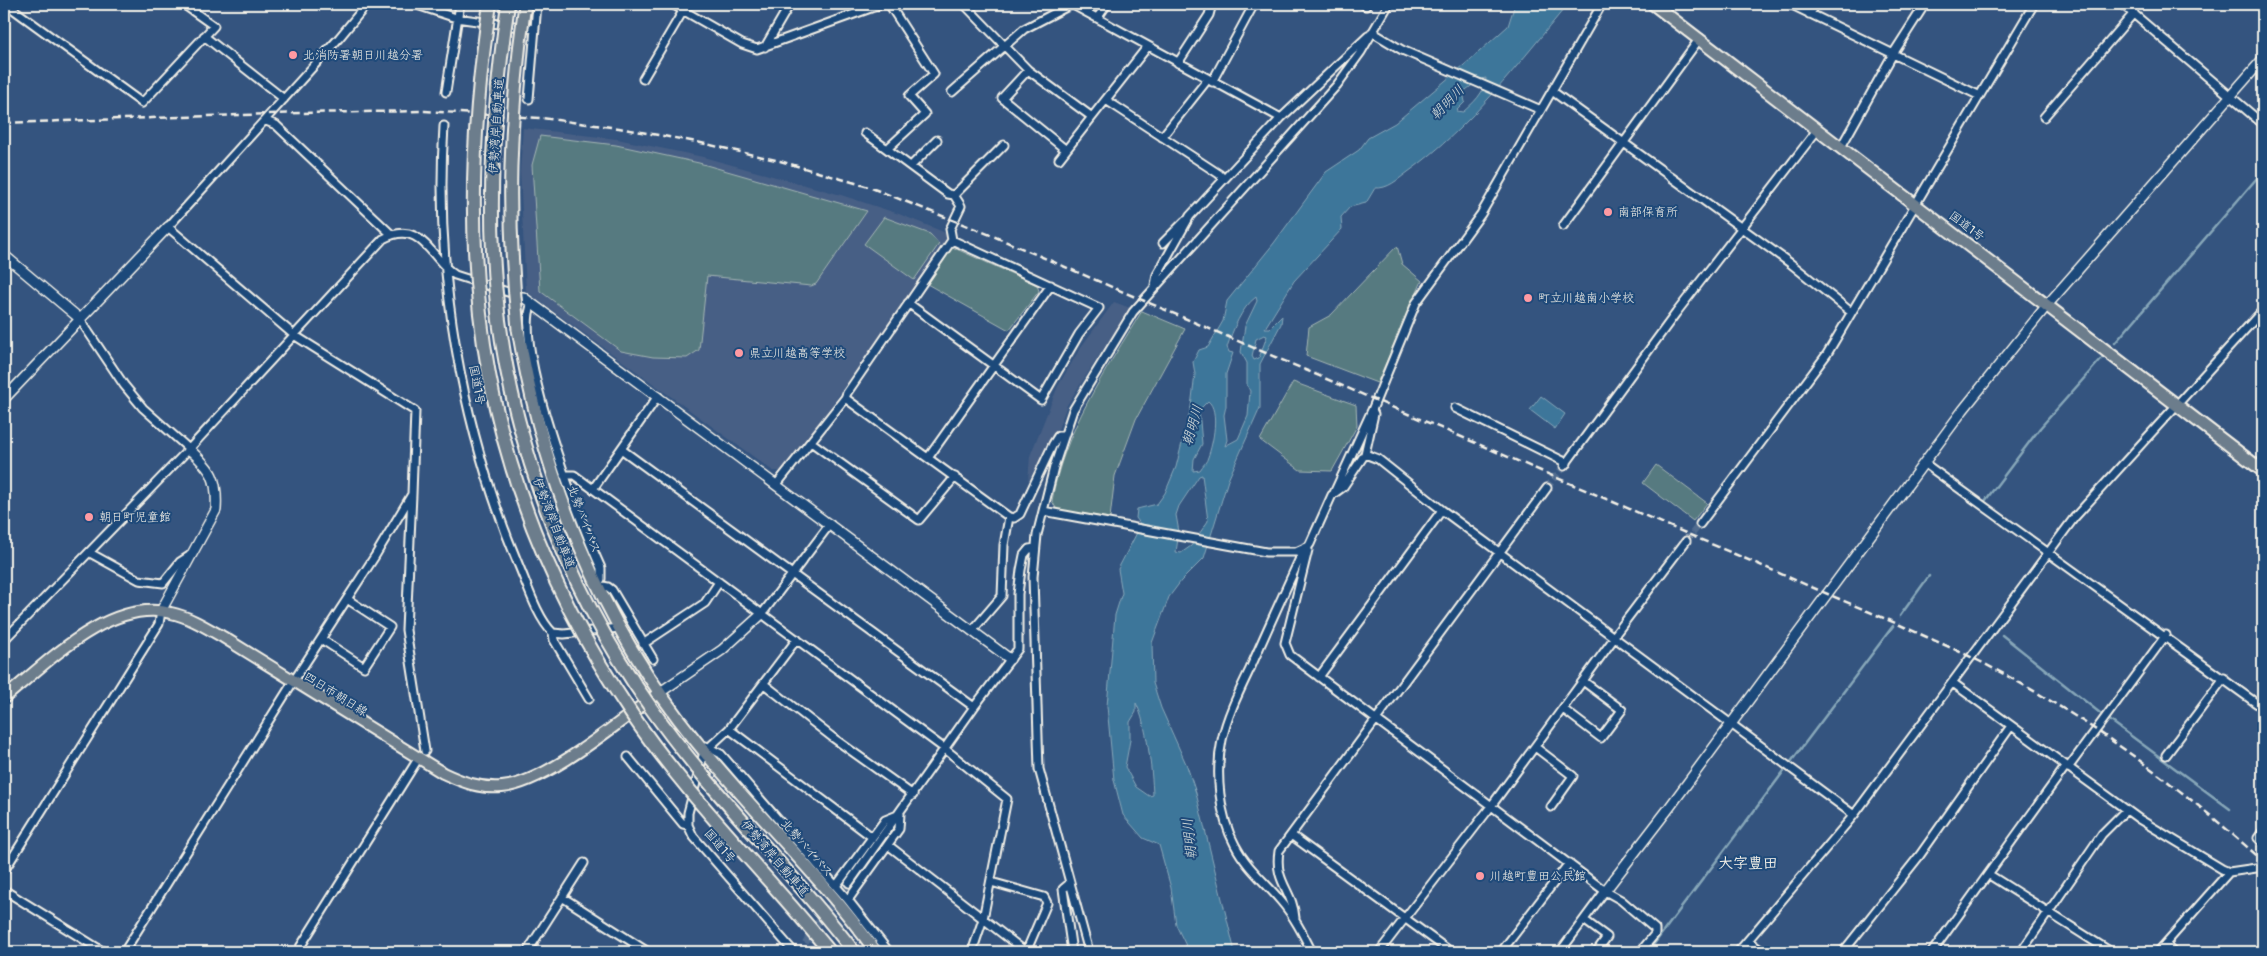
<svg xmlns="http://www.w3.org/2000/svg" width="2267" height="956" font-family="Pangolin,'Klee One',sans-serif">
	<rect width="100%" height="100%" fill="#34547f"/>
	<filter id="ink" filterUnits="userSpaceOnUse"><feTurbulence type="fractalNoise" baseFrequency=".02" numOctaves="2"/><feDisplacementMap in="SourceGraphic" scale="10" xChannelSelector="R" yChannelSelector="G"/><feConvolveMatrix kernelMatrix="1 2 1 2 8 2 1 2 1" color-interpolation-filters="sRGB"/></filter>
	<g filter="url(#ink)">
		<path fill="#475f85" d="M523 128 617 139 703 157 841 195 899 214 946 233V241L825 415 781 471H773L526 291 520 172Z
			M1114 302 1130 308 1067 405 1057 432 1028 481 1030 456 1058 386 1081 347Z"/>
		<path fill="#567a80" stroke="#a5b6b4" d="M540 136 616 145 699 163 867 211 816 284 811 286 707 276 699 350 687 358 653 357 621 351 540 291 532 165Z
			M884 217 930 234 939 244 914 280 864 244Z
			M1397 246 1402 264 1422 281 1377 383 1306 356 1309 327 1331 315Z
			M952 247 1037 285 1039 291 1009 330 927 284Z
			M1142 311 1185 329 1136 419 1115 476 1110 518 1057 510 1052 501C1063 432 1106 370 1142 311Z
			M1293 382 1356 405 1357 426 1332 471 1300 470 1260 440Z
			M1656 465 1707 503 1693 521 1643 483Z"/>
		<path fill="#3e769a" stroke="#87a7b9" fill-rule="evenodd" d="M1515 4H1568C1519 63 1471 127 1408 172 1397 180 1388 189 1375 188L1366 203 1350 207 1341 217 1342 229 1294 281 1265 328H1270L1282 316 1281 324 1260 364V408L1228 480 1204 558 1181 581 1169 597 1152 643 1153 683 1161 708 1187 766 1196 793 1235 952H1189L1176 925 1171 888 1159 845 1143 838 1123 815 1114 780 1107 706 1115 615 1122 593 1118 569 1141 525 1136 518 1137 509 1157 504 1165 493 1176 467 1191 407 1195 374 1193 362 1199 350 1208 347 1223 321 1227 301 1274 243 1326 172 1359 150 1368 138 1395 123 1470 60 1508 26ZM1486 78C1485 93 1473 103 1463 112L1456 111 1465 102 1463 92 1481 79ZM1256 297 1257 301 1245 326 1241 352 1247 363V385L1250 391 1248 416 1238 439 1225 446 1227 440 1224 415 1226 406V374L1233 353 1229 352 1227 347C1233 330 1241 308 1256 297ZM1264 335 1267 336 1259 358 1254 360 1252 356 1256 339ZM1208 401C1220 410 1213 444 1208 457 1207 462 1203 465 1200 470L1193 471 1194 459 1202 444 1199 410ZM1202 475 1208 521 1191 546 1181 553 1176 552 1179 532 1176 515 1179 506 1199 476ZM1136 703C1147 724 1152 770 1153 795L1149 796 1136 787 1125 767 1130 740V722L1136 712Z
			M1541 396 1565 414 1555 429 1530 410Z"/>
		<g fill="none" stroke-linecap="round" stroke-linejoin="round">
			<path stroke="#87a7b9" stroke-width="2.5" d="M2115 343 2263 171
				M1985 501 2040 428 2102 358
				M1900 616 1929 576
				M2002 635 2100 713 2230 809
				M1648 952 1893 626"/>
			<path stroke="#516c8f" stroke-width="7" stroke-dasharray="7 3.5" stroke-linecap="butt" d="M1547 488 1564 466
				M1686 541 1700 524
				M800 952 816 925 849 883"/>
			<defs>
				<path id="minor" d="M6 4 142 103 214 26 183 4
					M414 4 456 18 535 29
					M672 4 742 44 757 49 882 4
					M889 4 934 74 909 96 925 114 887 149 948 194 954 195 1004 145
					M964 4 1028 70 1092 117
					M1071 4 1281 118
					M1362 4 1366 6
					M1790 4 1978 95
					M2122 4 2263 124
					M1809 14 1817 4
					M1098 17 1107 4
					M1372 32 1402 50 1541 110
					M204 36 284 99
					M765 47 790 4
					M1178 63 1209 15 1212 4
					M1028 70 1002 98 1066 150
					M643 79 683 11
					M1212 82 1254 4
					M1552 91 1790 263 1851 312
					M446 92 460 4
					M952 92 1024 29 1072 4
					M529 99 537 4
					M1106 100 1219 174 1224 179
					M2044 117 2134 13
					M266 121 276 125 392 235
					M444 126C434 274 462 430 519 566 527 585 538 619 553 633L564 634 619 628
					M865 133 887 149
					M1162 137 1208 79
					M1841 147 1893 54 1925 4
					M1059 159 1148 46
					M911 166 937 140
					M1563 226 1700 38
					M952 240 950 229 961 206 954 195
					M1163 243 1185 221
					M1155 285 1157 275 1190 216 1281 118 1368 36
					M532 303C512 346 580 522 601 568V579L597 585 608 587 612 590 653 659
					M79 318 124 385 143 408 189 449
					M845 398 1009 517 1014 518 1020 514 1053 444 1058 436H1063
					M1455 408 1567 463
					M811 442 919 520 955 477
					M621 449 974 707
					M1365 454 1378 459 1442 510 1854 815
					M928 458 1051 285
					M1924 463 2263 708
					M1564 466 1676 313 1818 129
					M564 475H574L945 749 1007 799 983 919 972 952
					M777 484 845 398 847 393 952 240 1099 308 1079 334 1041 400 908 303
					M593 489 658 396
					M1334 493 1372 410
					M412 494 406 630 425 751
					M1043 511 1266 552H1296L1307 547
					M1700 524 1827 354 2034 4
					M1308 550 1285 643 1290 655 1605 891 1621 900 1655 929V934L1640 952
					M90 553 139 580 163 583 180 562 191 555
					M762 614 830 524
					M972 631 1002 596 1004 545 1009 517
					M553 633 554 640 589 699
					M1614 636 1686 541
					M321 639 364 667 390 627 347 599
					M4 640 189 449 383 239C422 218 431 260 455 275L517 295
					M643 644 705 603 719 582
					M1319 677 1442 510
					M1953 683 2139 819 2222 869 2229 872 2263 867
					M764 684 832 737 913 795
					M1563 709 1601 738 1622 710 1583 681
					M729 729 872 837
					M706 746 721 754 848 900 889 952
					M1535 747 1573 776 1551 807
					M2166 755 2224 678
					M628 757 683 824 688 825
					M2068 768 2166 635
					M2263 831 2258 838 2263 842
					M1291 835 1451 952
					M888 845 1026 952
					M4 871 159 624 161 611
					M1988 874 2111 952
					M991 882 1044 897 1047 903 1026 952
					M849 883 974 707 1018 649V594L1021 570 1024 555 1029 549 1035 548
					M1069 884 1063 889 1072 952
					M836 886 885 820 900 814
					M4 890 104 952
					M562 897 648 952
					M848 900 899 829 900 814
					M1295 918C1293 890 1274 883 1279 851L1547 488
					M1584 920 1607 937 1596 952
					M1748 941 1763 952
					M2165 944 2174 952
					M124 952 293 682 375 556 412 494 415 411 294 335 168 227 339 38 367 4
					M297 952 418 759
					M527 952 584 863
					M794 952 693 836 688 825V813L704 752 729 729 797 639
					M1089 952 1039 769 1033 577 1037 535 1054 467 1073 410 1133 312 1337 85 1361 52 1389 4
					M1312 952C1303 934 1294 916 1280 900 1265 882 1246 867 1235 845 1219 816 1215 772 1222 740 1227 716 1239 692 1250 669 1266 632 1283 595 1300 558L1310 544 1332 495 1343 487 1365 454 1374 414 1372 410 1416 303 1481 214 1602 4
					M1379 952 1492 805 1615 637
					M1501 952 1569 863
					M1560 952 1605 891
					M1738 952 1854 815 2074 518 2263 310
					M1843 952 1920 855 2011 726
					M1932 952 2066 766
					M2021 952 2102 834 2126 810
					M2158 952 2229 872"/>
				<path id="tertiary" d="M4 255 79 318
					M523 297 1010 659
					M4 399 168 227
					M161 611 216 510C218 478 212 470 189 449
					M659 693 722 650 762 614
					M1605 891 1669 808 1963 410 2048 304 2263 59"/>
				<path id="primary" d="M4 698C48 662 109 598 171 613 190 617 207 628 223 637L443 773C462 782 481 789 502 787 547 783 621 720 659 693"/>
				<path id="trunk" d="M1653 4 2263 471
					M518 329C543 478 599 622 695 740 753 812 822 877 876 952"/>
			</defs>
			<use href="#minor" stroke="#f4f1e8" stroke-width="11"/>
			<use href="#tertiary" stroke="#f4f1e8" stroke-width="12"/>
			<use href="#primary" stroke="#f4f1e8" stroke-width="14"/>
			<use href="#trunk" stroke="#f4f1e8" stroke-width="15"/>
			<use href="#minor" stroke="#1f4a7a" stroke-width="7"/>
			<use href="#tertiary" stroke="#1f4a7a" stroke-width="9"/>
			<use href="#primary" stroke="#6c7d8c" stroke-width="10"/>
			<use href="#trunk" stroke="#6c7d8c" stroke-width="11"/>
			<path stroke="#f4f1e8" stroke-width="2.5" stroke-dasharray="8 4" stroke-linecap="butt" d="M4 123 300 113 425 111 541 118 619 128 697 142 780 161 869 187 993 236 1900 625C1926 637 1953 648 1979 661 2083 714 2176 783 2263 861"/>
			<defs>
				<path id="trunk-bridge" d="M518 329C506 216 509 116 525 4"/>
				<path id="motorway-bridge" d="M490 4C449 268 481 492 633 716 691 801 766 873 830 952
					M508 4C496 86 489 169 493 252 500 413 558 576 651 708 712 795 790 868 854 952"/>
			</defs>
			<use href="#trunk-bridge" stroke="#f4f1e8" stroke-width="15" stroke-linecap="butt"/>
			<use href="#motorway-bridge" stroke="#f4f1e8" stroke-width="16" stroke-linecap="butt"/>
			<use href="#trunk-bridge" stroke="#6c7d8c" stroke-width="11"/>
			<use href="#motorway-bridge" stroke="#6c7d8c" stroke-width="12"/>
		</g>
	</g>
	<g fill="#ff9aa2" stroke="#1f4a7a" stroke-width="2">
		<circle cx="293" cy="55" r="5"/>
		<circle cx="1608" cy="212" r="5"/>
		<circle cx="1528" cy="298" r="5"/>
		<circle cx="739" cy="353" r="5"/>
		<circle cx="89" cy="517" r="5"/>
		<circle cx="1480" cy="876" r="5"/>
	</g>
	<g text-anchor="middle" stroke-width="4" stroke-linejoin="round" paint-order="stroke">
		<g font-size="12" fill="#f4f1e8" stroke="#1f4a7a" text-anchor="start">
			<text x="303" y="59">北消防署朝日川越分署</text>
			<text x="1618" y="216">南部保育所</text>
			<text x="1538" y="302">町立川越南小学校</text>
			<text x="749" y="357">県立川越高等学校</text>
			<text x="99" y="521">朝日町児童館</text>
			<text x="1490" y="880">川越町豊田公民館</text>
		</g>
		<g font-size="12" fill="#f4f1e8" stroke="#1f4a7a">
			<text transform="translate(496 126) rotate(-86)" y="4">伊勢湾岸自動車道</text>
			<text transform="translate(1967 226) rotate(37)" y="4">国道1号</text>
			<text transform="translate(477 385) rotate(79)" y="4">国道1号</text>
			<text transform="translate(584 519) rotate(69)" y="4">北勢バイパス</text>
			<text transform="translate(554 523) rotate(69)" y="4">伊勢湾岸自動車道</text>
			<text transform="translate(336 694) rotate(32)" y="4">四日市朝日線</text>
			<text transform="translate(720 846) rotate(49)" y="4">国道1号</text>
			<text transform="translate(807 848) rotate(49)" y="4">北勢バイパス</text>
			<text transform="translate(775 858) rotate(49)" y="4">伊勢湾岸自動車道</text>
		</g>
		<g font-size="14" font-style="italic" fill="#d9dfdc" stroke="#1f4a7a">
			<text transform="translate(1447 102) rotate(-46)" y="5">朝明川</text>
			<text transform="translate(1192 425) rotate(-74)" y="5">朝明川</text>
			<text transform="translate(1189 839) rotate(-96)" y="5">朝明川</text>
		</g>
		<g font-size="15" font-weight="bold" fill="#f4f1e8" stroke="#1f4a7a">
			<text x="1748" y="868">大字豊田</text>
		</g>
	</g>
	<rect width="2267" height="956" fill="none" stroke="#1f4a7a" stroke-width="20"/>
	<rect x="10" y="10" width="2247" height="936" fill="none" stroke="#f4f1e8" stroke-width="2" filter="url(#ink)"/>
</svg>
